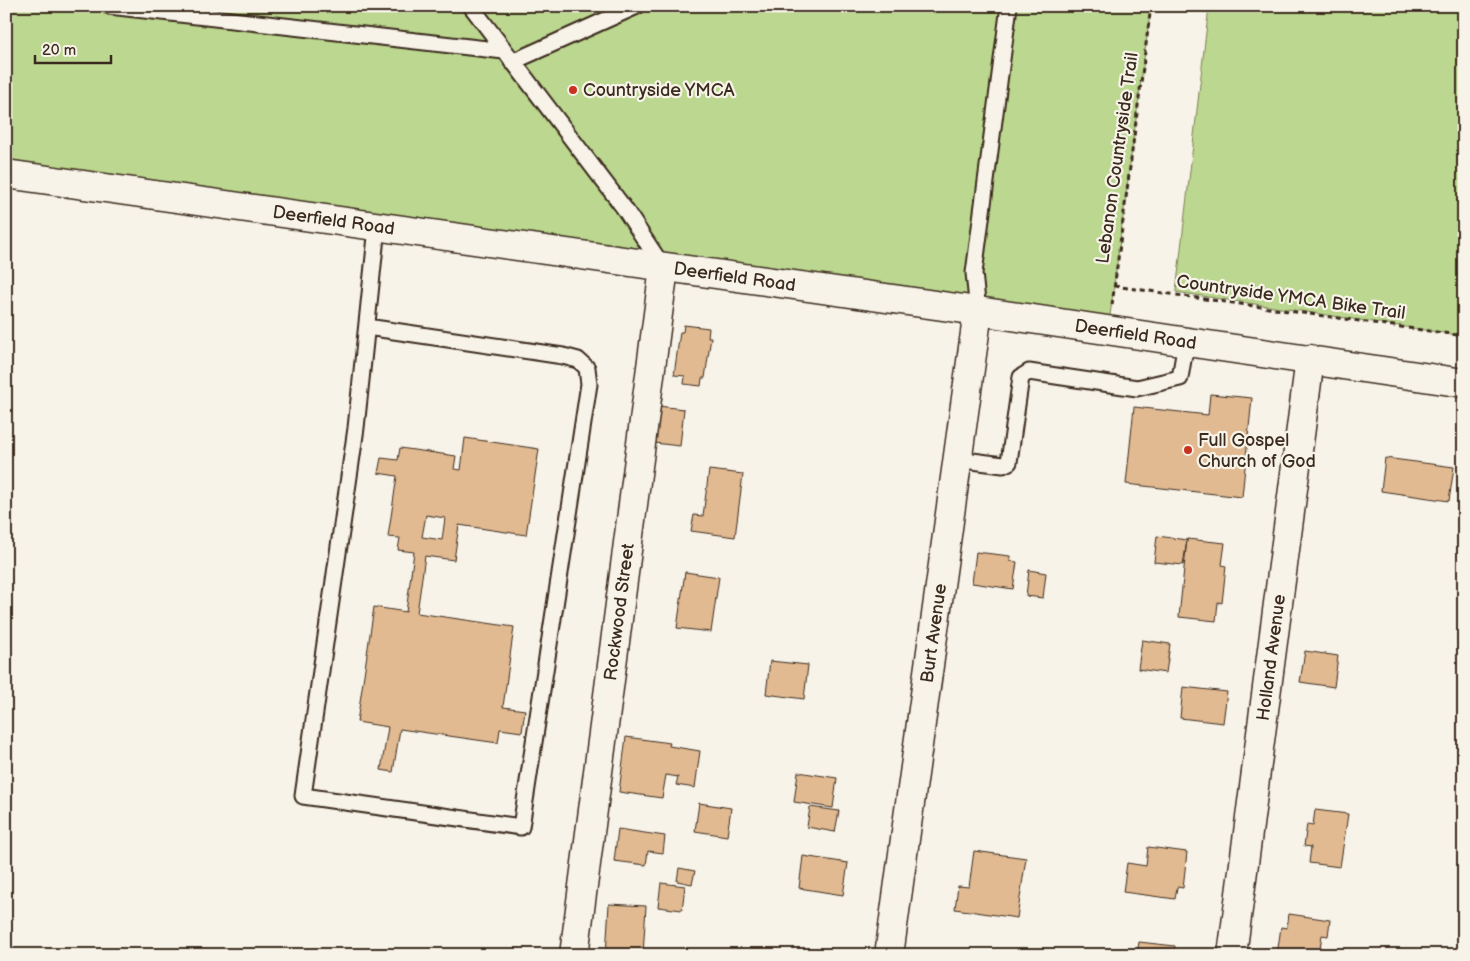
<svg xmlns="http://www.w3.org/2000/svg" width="1470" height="961" font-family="'Balsamiq Sans',sans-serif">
	<rect width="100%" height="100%" fill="#f7f3e8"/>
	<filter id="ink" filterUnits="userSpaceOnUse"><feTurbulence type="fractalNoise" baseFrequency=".02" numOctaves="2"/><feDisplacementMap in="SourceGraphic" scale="10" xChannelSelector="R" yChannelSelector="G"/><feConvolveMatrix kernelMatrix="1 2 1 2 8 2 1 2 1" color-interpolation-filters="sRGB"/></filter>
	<g filter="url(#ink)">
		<path fill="#bcd78f" stroke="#7c8056" d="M6 6H1151L1108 331 6 174Z
			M1209 6H1464V336L1176 292Z"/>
		<path fill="#e1ba91" stroke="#3b2a1e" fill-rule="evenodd" d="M684 325 709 328 708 337H711L705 378H702L701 386 684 384 685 376 674 375 680 332H683Z
			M1210 394 1252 398 1242 497 1126 484 1134 407 1208 415Z
			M658 406 684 409 680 446 654 443Z
			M465 438 539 449 526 535 459 525 454 560 425 556 417 613 514 627 503 707 525 710 522 732 500 729 498 743 400 729 393 772 381 770 388 727 357 722 374 607 406 612 414 552 398 550 400 538 388 537 397 476 378 473 381 458 398 460 400 448 456 456 454 469 461 470ZM426 515 445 518 442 540 422 537Z
			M1385 458 1454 467 1449 501 1381 491Z
			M709 470 743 474 735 537 691 531 694 515 703 516Z
			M1157 536 1187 540 1183 565 1154 562Z
			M1187 539 1225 543 1222 565 1226 566 1222 603 1218 602 1216 621 1179 617Z
			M976 552 1010 556V561L1017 562 1013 589 972 583Z
			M1029 570 1046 573 1043 598 1026 596Z
			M685 572 719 577 711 632 677 628Z
			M1142 640 1170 644 1166 673 1138 669Z
			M1305 651 1338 656 1334 687 1300 682Z
			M770 661 808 665 804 699 766 694Z
			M1183 687 1227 692 1223 723 1180 718Z
			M626 737 670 743 669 746 700 751 695 788 676 785 678 777 666 775 662 798 619 792Z
			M798 772 837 778 833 808 794 802Z
			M699 803 731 808 727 836 695 831Z
			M810 807 839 811 835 832 807 827Z
			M1315 810 1348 814 1340 867 1309 863 1311 847 1304 846 1307 824 1313 825Z
			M618 829 665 836 663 853 648 851 646 865 614 861Z
			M1148 847 1187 852 1183 888 1177 887 1175 899 1123 892 1127 863 1146 866Z
			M974 851 1026 858 1017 918 955 909 958 886 969 887Z
			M803 856 848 863 843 895 799 888Z
			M679 868 695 871 692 884 677 881Z
			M661 883 685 886 682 910 658 907Z
			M609 904 646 906 643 955H606Z
			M1289 914 1330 920 1328 936 1322 935 1319 955H1277L1281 927 1287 928Z
			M1139 942 1175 946 1174 955H1137Z"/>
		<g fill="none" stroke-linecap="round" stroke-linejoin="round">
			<defs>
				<path id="service" d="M109 6 504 51
					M471 6 624 208 663 267
					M512 62 637 6
					M978 311 974 273 1009 6
					M367 327 563 356 578 360 587 368 589 384 521 827 303 796 356 428 377 227
					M957 459 1003 465 1009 462 1021 377 1029 372 1137 388 1180 378 1186 342"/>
				<g id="minor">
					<path id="s1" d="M574 955 664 268"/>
					<path id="s2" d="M889 955 978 311"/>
					<path id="s3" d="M1232 955 1310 359"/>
				</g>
				<g id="tertiary">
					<path id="s4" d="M6 174 978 311 1464 383"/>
				</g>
			</defs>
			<use href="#service" stroke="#3b2a1e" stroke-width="19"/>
			<use href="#minor" stroke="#3b2a1e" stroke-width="31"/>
			<use href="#tertiary" stroke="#3b2a1e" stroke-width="31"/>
			<path stroke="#3b2a1e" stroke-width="3" stroke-dasharray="5 4" stroke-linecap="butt" d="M1114 286 1464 336
				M1112 305 1151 6"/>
			<use href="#service" stroke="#f7f3e8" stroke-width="15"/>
			<use href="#minor" stroke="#f7f3e8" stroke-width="28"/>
			<use href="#tertiary" stroke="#f7f3e8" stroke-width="28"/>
		</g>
	</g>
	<g fill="#c8321e" stroke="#f7f3e8" stroke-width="2">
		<circle cx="573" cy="90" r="5"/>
		<circle cx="1188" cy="450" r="5"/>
	</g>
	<g text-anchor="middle" stroke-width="4.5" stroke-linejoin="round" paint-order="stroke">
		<g font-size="18" fill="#3b2a1e" stroke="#f7f3e8" text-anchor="start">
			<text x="583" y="96">Countryside YMCA</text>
			<text x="1198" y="446">Full Gospel<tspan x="1198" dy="21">Church of God</tspan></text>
		</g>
		<g font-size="18" fill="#3b2a1e" stroke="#f7f3e8">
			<text transform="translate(1117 158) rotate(-82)" y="6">Lebanon Countryside Trail</text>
			<text dy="6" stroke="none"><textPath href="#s4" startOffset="331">Deerfield Road</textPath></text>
			<text dy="6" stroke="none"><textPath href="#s4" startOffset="736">Deerfield Road</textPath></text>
			<text transform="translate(1291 297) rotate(8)" y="6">Countryside YMCA Bike Trail</text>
			<text dy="6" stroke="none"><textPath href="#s4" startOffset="1141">Deerfield Road</textPath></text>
			<text dy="6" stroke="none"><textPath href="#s1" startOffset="346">Rockwood Street</textPath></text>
			<text dy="6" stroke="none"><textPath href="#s2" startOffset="325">Burt Avenue</textPath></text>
			<text dy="6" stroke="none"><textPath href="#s3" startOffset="300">Holland Avenue</textPath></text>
		</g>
	</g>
	<rect width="1470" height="961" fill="none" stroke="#f7f3e8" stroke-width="25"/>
	<rect x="12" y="12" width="1445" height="936" fill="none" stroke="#3b2a1e" stroke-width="2" filter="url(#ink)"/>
	<path d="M35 55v8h76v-8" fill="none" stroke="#3b2a1e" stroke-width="2.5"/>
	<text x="42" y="55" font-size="15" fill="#3b2a1e" stroke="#f7f3e8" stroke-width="4" paint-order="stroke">20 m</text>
</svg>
